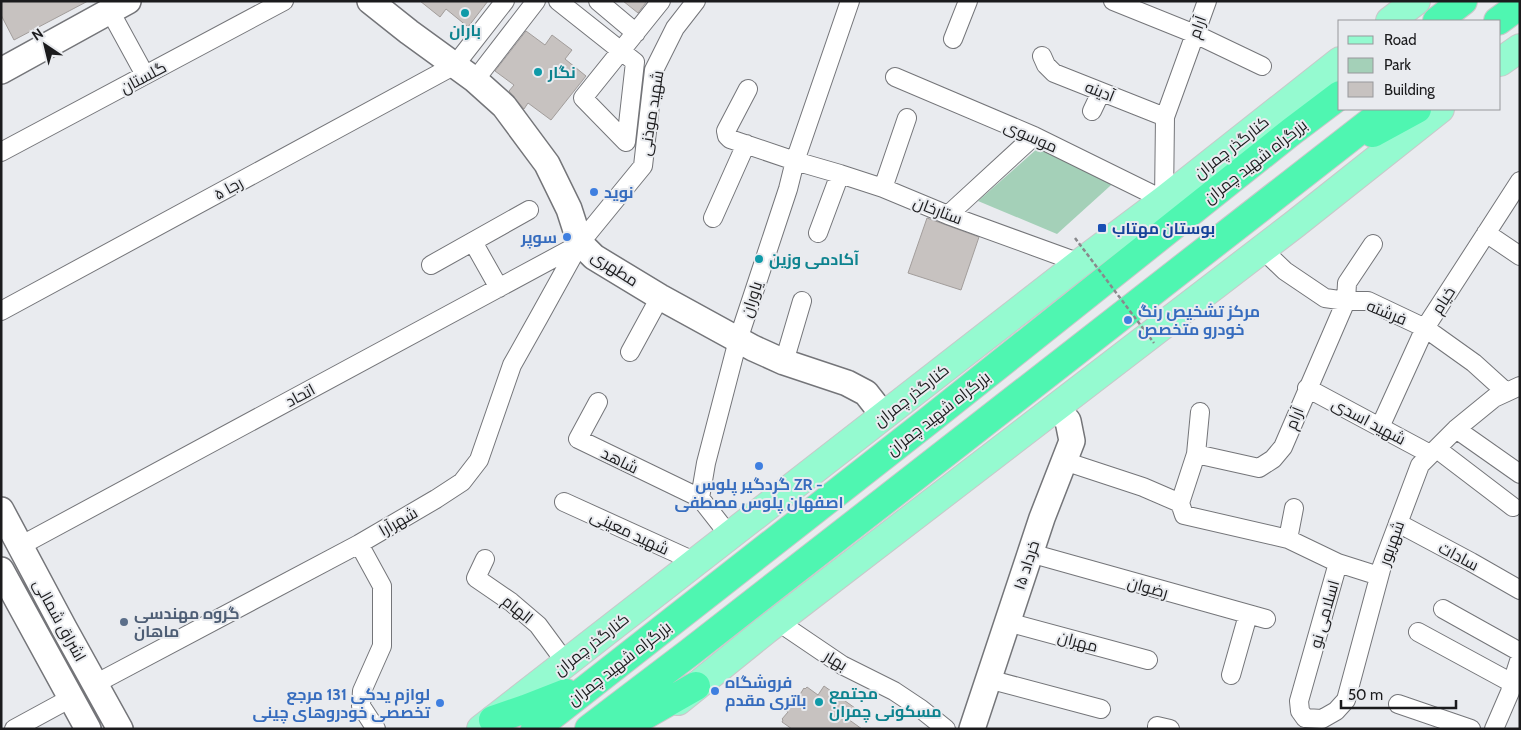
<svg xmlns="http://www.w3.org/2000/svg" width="1521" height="730" font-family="Cabin,Cairo,sans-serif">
	<rect width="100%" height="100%" fill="#e9ebef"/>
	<path fill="#a4d0b8" d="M1047 140 1120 177 1057 234 978 201Z"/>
	<path fill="#c7c2c0" stroke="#a29d9b" d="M1 1H88L14 40 1 15Z
		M420 1H488L468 27 446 9 440 17Z
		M623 1H647L638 13Z
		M526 31 545 45 552 35 572 50 565 59 586 76 551 120 528 103 524 109 509 91 514 85 495 71Z
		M927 218 979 237 961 290 908 273Z
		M824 686 855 708 848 719 862 729H792L782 722 783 720 782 719 788 712 785 710 796 694 799 696 804 688 805 689 807 687 818 695Z"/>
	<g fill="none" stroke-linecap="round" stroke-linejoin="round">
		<defs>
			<path id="street" d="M558 1 635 62 626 142 583 98 661 1
				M598 1 636 33
				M1113 1 1195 34 1262 66
				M110 11 145 75
				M953 39 968 1
				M1042 56 1046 65 1054 73 1165 117
				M895 77 1034 136 1164 200 1165 117 1207 1
				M475 80 536 1
				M748 89 726 131 727 136 730 139 795 161 840 174 883 188 948 215 1080 263
				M1092 111 1101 92
				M1 152 284 1
				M883 188 907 118
				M948 215 1034 136
				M713 218 746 144
				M818 233 840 174
				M1486 233 1520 256
				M473 242 499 288
				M1262 249 1285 271 1325 298 1346 301H1368L1425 328 1474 363 1506 392
				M431 265 529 210
				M1 311 455 65 505 1
				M630 352 660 297
				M784 362 802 301
				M1307 388 1430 454
				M598 402 578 439 700 498
				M1380 427 1425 328 1520 181
				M1456 429 1520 474
				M1437 449 1513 507
				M1196 454 1259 468 1273 459 1283 447 1346 301 1347 283 1373 244
				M1064 461 1143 487 1180 503
				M564 502 696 562
				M1180 503 1184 515 1288 539 1338 563 1299 701 1300 711 1305 718
				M1180 503 1196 454 1200 412
				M1398 523 1471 562 1520 590
				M729 535 700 498 706 463 738 340 788 189 795 161 850 1
				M1288 539 1294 508
				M359 544 382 586V646L362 691 361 706 376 729
				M20 546 580 244
				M1030 553 1266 619
				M485 559 476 578 511 602 538 625 566 663
				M1338 563 1379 576
				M1443 609 1520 652
				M777 621 842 665 894 691 921 709 946 729
				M1007 622 1148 660
				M1418 632 1512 683
				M1231 675 1248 615
				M988 679 1101 709
				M95 684 359 544 436 499 462 482 479 460 512 365 539 317 580 243 643 166 654 70 675 28 696 1
				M1398 704 1471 729
				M1305 718 1322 719 1336 711 1346 700 1382 566 1420 465 1456 429 1494 398 1520 386
				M14 729 71 698
				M1157 729V726L1170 729
				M1494 729 1510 692 1512 683 1520 658"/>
			<path id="secondary" d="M370 1 409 32 475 80 504 106 547 164 569 209 580 243 594 257 660 297 753 348 784 362 847 383 866 393 884 416
				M1 71 128 1
				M1 510 64 628 120 729
				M1 570 88 729
				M972 729 1042 518 1072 441 1068 421 1056 407"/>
			<path id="primary" d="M1390 21 1416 1
				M1500 62 1520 48
				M678 701 766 630 1295 224 1440 109
				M481 729 1080 263 1164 200 1340 61"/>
			<path id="highway" d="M1437 21 1463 1
				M1498 21 1520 5
				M1373 133 1417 109
				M493 720 525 709 566 693
				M535 729 927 422 1291 132 1340 95
				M589 729 689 653 1387 109
				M621 729 696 686"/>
		</defs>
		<use href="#street" stroke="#747579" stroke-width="20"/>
		<use href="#secondary" stroke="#747579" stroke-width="28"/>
		<use href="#primary" stroke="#c8c8c9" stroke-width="30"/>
		<use href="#highway" stroke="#c8c8c9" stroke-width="30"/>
		<use href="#street" stroke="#fff" stroke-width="18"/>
		<use href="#secondary" stroke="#fff" stroke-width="25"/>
		<use href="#primary" stroke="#95fad0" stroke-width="28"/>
		<use href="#highway" stroke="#4ff6b1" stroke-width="28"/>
		<path stroke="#88898c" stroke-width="2.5" stroke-dasharray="4 2.5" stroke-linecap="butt" d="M1075 238 1154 343"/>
	</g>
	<g fill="#0f9aa8" stroke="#e9ebef" stroke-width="2">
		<circle cx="465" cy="13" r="5"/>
		<circle cx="538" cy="72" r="5"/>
		<circle cx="759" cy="259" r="5"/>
		<circle cx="819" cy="702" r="5"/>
	</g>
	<g fill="#3f7fe0" stroke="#e9ebef" stroke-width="2">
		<circle cx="594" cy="192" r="5"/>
		<circle cx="567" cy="237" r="5"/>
		<circle cx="1128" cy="320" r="5"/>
		<circle cx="759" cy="466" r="5"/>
		<circle cx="715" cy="691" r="5"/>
		<circle cx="440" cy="703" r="5"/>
	</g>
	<rect fill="#1a4fb4" stroke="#e9ebef" stroke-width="2" x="1097" y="223" width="10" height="10" rx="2.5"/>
	<circle fill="#5c6f8a" stroke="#e9ebef" stroke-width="2" cx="124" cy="622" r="5"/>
	<g text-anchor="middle" stroke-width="4" stroke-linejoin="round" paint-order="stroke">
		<g font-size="16" fill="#1b1b1d" stroke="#e9ebef">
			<text transform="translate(1197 27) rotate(-70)" y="6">آرام</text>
			<text transform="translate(143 77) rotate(-28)" y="6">گلستان</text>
			<text transform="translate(1100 91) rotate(22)" y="6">آدینه</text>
			<text transform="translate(651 113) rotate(-81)" y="6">شهید موذنی</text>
			<text transform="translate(1031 136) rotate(24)" y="6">موسوی</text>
			<text transform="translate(1231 147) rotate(-38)" y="6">کنارگذر چمران</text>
			<text transform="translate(1255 161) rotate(-38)" y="6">بزرگراه شهید چمران</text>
			<text transform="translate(228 188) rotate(-29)" y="6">رجا ۵</text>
			<text transform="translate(938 210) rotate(21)" y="6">ستارخان</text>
			<text transform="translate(615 268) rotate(33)" y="6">مطهری</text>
			<text transform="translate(751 299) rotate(-72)" y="6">یاوران</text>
			<text transform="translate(1443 300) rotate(-57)" y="6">خیام</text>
			<text transform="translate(1387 312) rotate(22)" y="6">فرشته</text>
			<text transform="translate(300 395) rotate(-28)" y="6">اتحاد</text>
			<text transform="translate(911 395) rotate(-38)" y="6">کنارگذر چمران</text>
			<text transform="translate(938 413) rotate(-38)" y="6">بزرگراه شهید چمران</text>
			<text transform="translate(1294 418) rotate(-68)" y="6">آرام</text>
			<text transform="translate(1369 421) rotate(28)" y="6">شهید اسدی</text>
			<text transform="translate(620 460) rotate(26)" y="6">شاهد</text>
			<text transform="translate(398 521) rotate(-30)" y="6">شهرآرا</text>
			<text transform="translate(630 532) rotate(25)" y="6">شهید معینی</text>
			<text transform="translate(1391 543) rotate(-70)" y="6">شهریور</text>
			<text transform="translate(1459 556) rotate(28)" y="6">سادات</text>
			<text transform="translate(1026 565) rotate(-72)" y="6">۱۵ خرداد</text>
			<text transform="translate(1148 587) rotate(16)" y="6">رضوان</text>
			<text transform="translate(518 609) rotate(39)" y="6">الهام</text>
			<text transform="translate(1324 614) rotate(-74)" y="6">اسلامی نو</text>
			<text transform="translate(60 620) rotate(61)" y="6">اشراق شمالی</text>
			<text transform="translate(1078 641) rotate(15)" y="6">مهران</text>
			<text transform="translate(591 644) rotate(-38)" y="6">کنارگذر چمران</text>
			<text transform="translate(836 660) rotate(31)" y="6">بهار</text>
			<text transform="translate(619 663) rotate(-38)" y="6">بزرگراه شهید چمران</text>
		</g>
		<g font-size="16" font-weight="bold" fill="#0d838f" stroke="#e9ebef" text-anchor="start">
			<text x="465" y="36" text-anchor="middle">باران</text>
			<text x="548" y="78">نگار</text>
			<text x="769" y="265">آکادمی وزین</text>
			<text x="829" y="699">مجتمع<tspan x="829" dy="18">مسکونی چمران</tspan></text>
		</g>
		<g font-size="16" font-weight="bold" fill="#366cbe" stroke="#e9ebef" text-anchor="start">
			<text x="604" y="198">نوید</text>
			<text x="557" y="243" text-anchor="end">سوپر</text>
			<text x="1138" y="317">مرکز تشخیص رنگ<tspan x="1138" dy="18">خودرو متخصص</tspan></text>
			<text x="759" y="490" text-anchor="middle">گردگیر پلوس ZR -<tspan x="759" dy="18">اصفهان پلوس مصطفی</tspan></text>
			<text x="725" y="688">فروشگاه<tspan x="725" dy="18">باتری مقدم</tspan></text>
			<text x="430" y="700" text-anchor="end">لوازم یدکی 131 مرجع<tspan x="430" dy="18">تخصصی خودروهای چینی</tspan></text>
		</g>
		<g font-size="16" font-weight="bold" fill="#164399" stroke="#e9ebef" text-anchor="start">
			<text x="1112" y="234">بوستان مهتاب</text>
		</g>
		<g font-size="16" font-weight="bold" fill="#4e5e75" stroke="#e9ebef" text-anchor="start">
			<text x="134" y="619">گروه مهندسی<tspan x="134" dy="18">ماهان</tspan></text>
		</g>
	</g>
	<rect width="1521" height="730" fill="none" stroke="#1b1b1d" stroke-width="5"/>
	<rect x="1338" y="20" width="162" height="90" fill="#e9ebef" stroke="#97989b"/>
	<rect x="1348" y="36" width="25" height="8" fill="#95fad0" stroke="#97989b"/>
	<text x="1384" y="45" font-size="15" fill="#1b1b1d">Road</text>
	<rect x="1348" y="58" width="25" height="15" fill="#a4d0b8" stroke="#97989b"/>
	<text x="1384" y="70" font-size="15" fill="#1b1b1d">Park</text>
	<rect x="1348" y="82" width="25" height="15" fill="#c7c2c0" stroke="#97989b"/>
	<text x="1384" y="95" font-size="15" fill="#1b1b1d">Building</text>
	<g transform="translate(45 45) rotate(325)" stroke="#e9ebef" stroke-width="4" paint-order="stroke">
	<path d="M0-4L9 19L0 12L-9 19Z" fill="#1b1b1d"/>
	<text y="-8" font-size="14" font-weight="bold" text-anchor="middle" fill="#1b1b1d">N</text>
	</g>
	<path d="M1341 700v8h115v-8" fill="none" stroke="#1b1b1d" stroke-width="2.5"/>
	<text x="1348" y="700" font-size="15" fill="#1b1b1d" stroke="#e9ebef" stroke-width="4" paint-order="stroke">50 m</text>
</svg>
